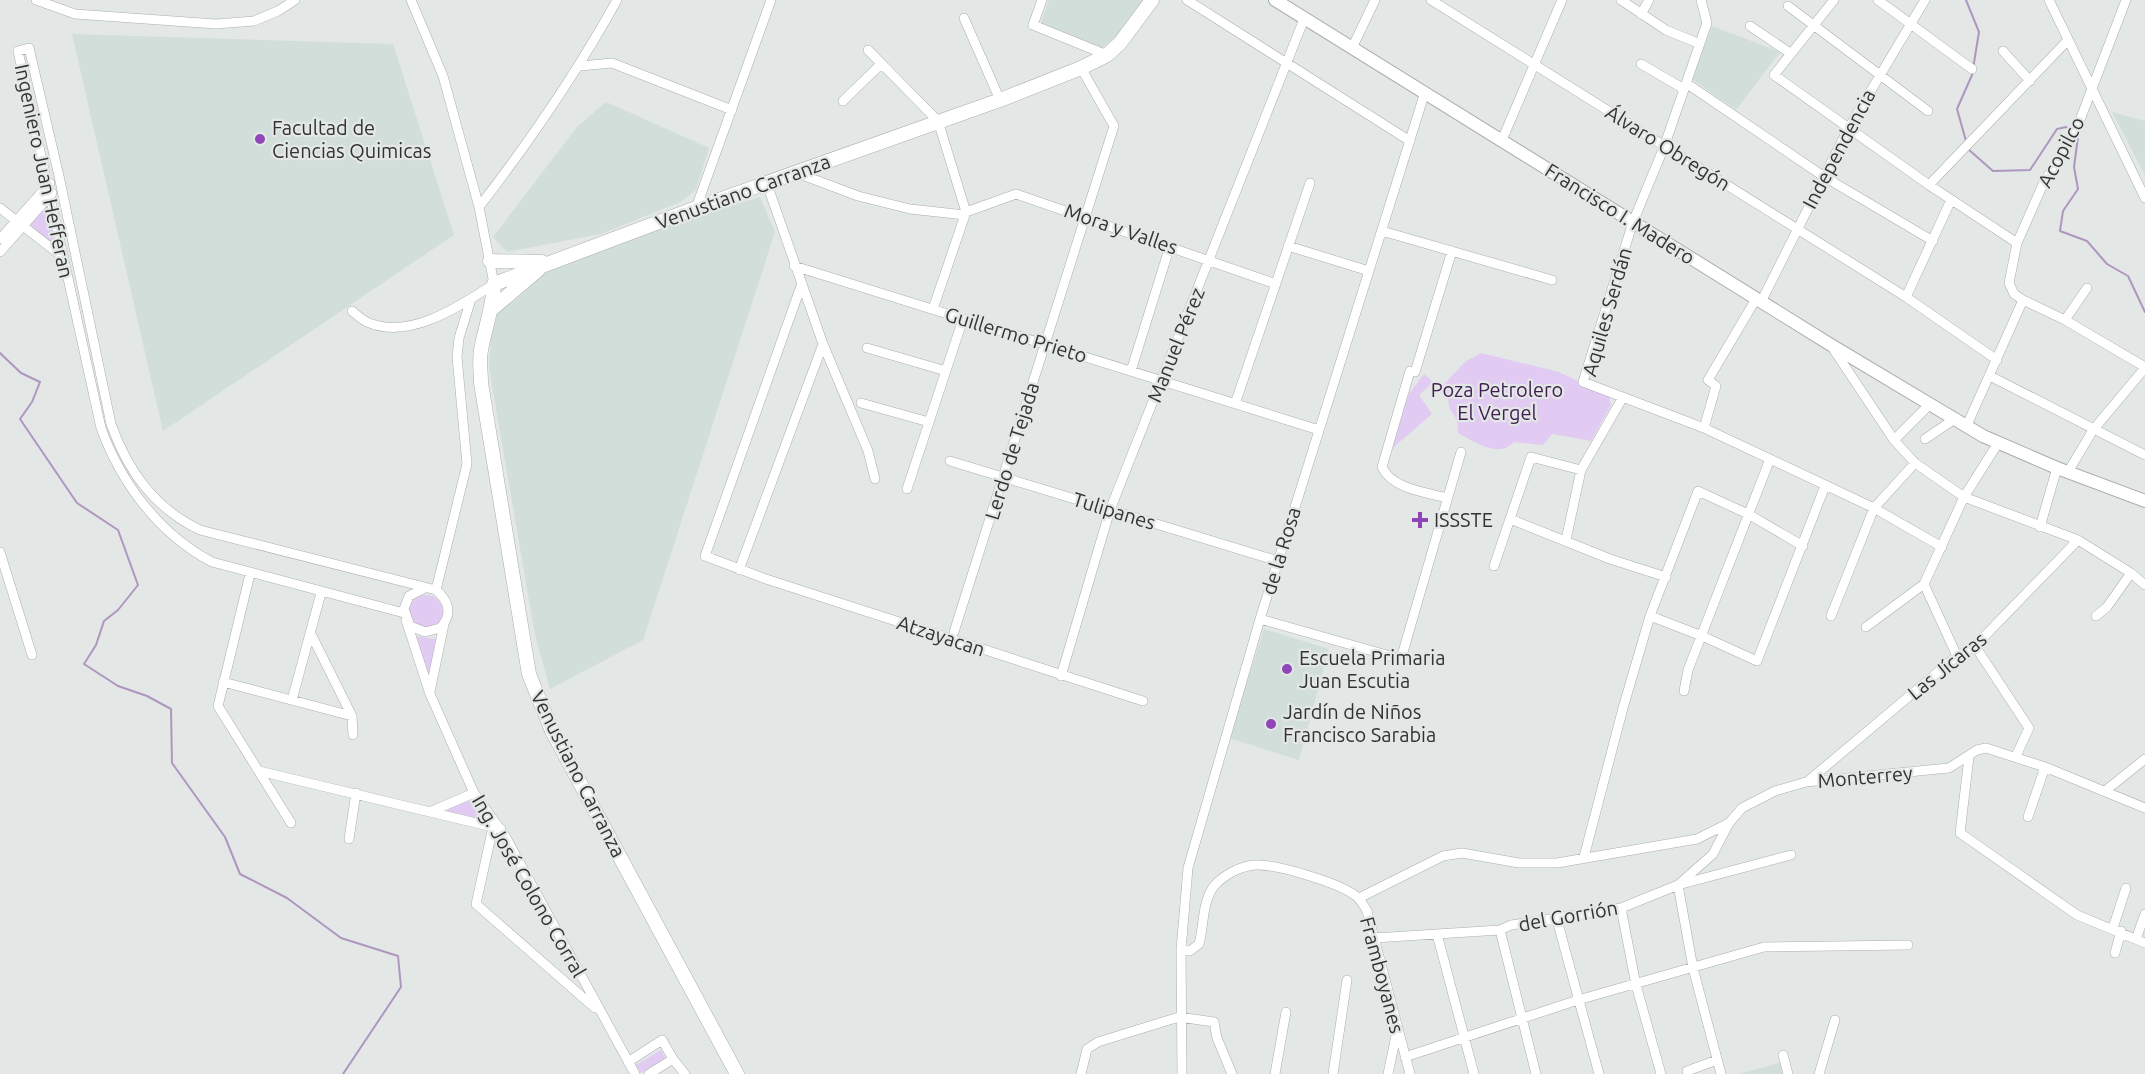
<svg xmlns="http://www.w3.org/2000/svg" width="2145" height="1074" font-family="Ubuntu,sans-serif">
	<rect width="100%" height="100%" fill="#e3e7e6"/>
	<path fill="#d2deda" d="M1049 0H1145L1135 20 1096 53 1038 31Z
		M1712 26 1780 52 1736 110 1692 79Z
		M72 34 393 44 454 235 163 431Z
		M606 102 709 148 696 190 680 202 601 234 507 252 493 237 577 127Z
		M2112 112 2145 121V175Z
		M760 197 775 232 643 640 550 689 535 635 489 368 491 338 497 315 518 292 542 272 570 254Z
		M1264 629 1329 649 1299 760 1229 738Z
		M1783 1062 1789 1074H1739Z"/>
	<path fill="#e2cbf3" d="M47 204 56 247 30 225Z
		M1481 353 1559 372 1609 396 1611 405 1591 441 1552 434 1543 445 1514 442C1499 459 1475 442 1458 433L1457 421 1450 409 1444 384 1466 361Z
		M1424 374 1433 382 1419 395 1432 414 1388 452 1409 394Z
		M409 612a17 17 0 1 1 34 0a17 17 0 1 1-34 0Z
		M413 636 436 639 430 674H429Z
		M468 800 483 821 444 811Z
		M661 1050 665 1058 641 1073 636 1065Z"/>
	<g fill="none" stroke-linecap="round" stroke-linejoin="round">
		<path stroke="#ae97bf" stroke-width="2" d="M2078 137 2074 167 2078 189 2063 211 2060 231 2087 241 2107 264 2128 276 2145 312
			M1966 141 1957 109 1972 75 1979 32 1966 0
			M1968 149 1993 171 2030 170 2057 129 2066 127 2072 131
			M0 353 21 373 40 382 32 402 20 419 77 503 118 530 138 585 118 610 104 621 96 645 84 664 118 686 147 696 171 709 172 763 225 837 240 874 287 898 341 938 398 956 401 987 343 1074"/>
		<defs>
			<path id="minor" d="M36 0 75 14 216 24 254 21 278 11 295 0
				M1042 0 1033 25 1107 55
				M1187 0 1410 141
				M1431 0 1906 297 1997 360
				M1621 0 1666 30 1700 44
				M1701 0 1707 23 1664 147 1633 222 1583 382 1704 428 1874 508 1942 547
				M1834 0 1774 75 1929 185 2017 243
				M1878 0 1972 69
				M2049 0 2145 198
				M2126 0 2075 133 2044 182 2017 243 2009 283 2014 294 2023 300 2065 320 2145 367
				M1788 6 1928 111
				M1641 14 1649 0
				M964 18 1000 100
				M1750 26 1790 53
				M1352 48 1375 0
				M868 50 938 121 966 212 933 309
				M2003 51 2030 81
				M1641 64 1684 89
				M580 66 612 63 732 110
				M1686 83 1823 176 1933 241
				M843 101 881 64
				M1502 140 1562 0
				M797 173 858 196 910 209 965 215
				M767 184 823 344 868 451 875 479
				M1929 185 2068 40
				M479 207C530 141 576 74 617 0
				M0 208 64 258
				M696 208 771 0
				M966 212 1016 194 1276 284
				M1382 231 1552 280
				M0 239 50 183
				M1288 246 1369 271
				M0 252 52 193
				M794 266 1319 430
				M801 286 705 556 766 579 1143 701
				M1906 297 1951 200
				M1761 302 1848 129 1925 0
				M352 311C357 315 362 320 367 322 409 341 460 306 494 284L479 207 443 76 411 0
				M2065 320 2087 288
				M1832 347 1894 440 1915 463 1964 497 2078 540 2131 573 2145 585
				M867 348 946 371
				M1131 371 1170 246
				M1410 371 1382 467C1392 489 1425 492 1447 498
				M1415 372 1452 251
				M1990 376 2145 455
				M861 403 929 422
				M1235 404 1310 183
				M1967 425 2023 300
				M1704 428 1716 386 1708 380 1756 299
				M1925 439 1956 418
				M1894 440 1930 404
				M950 461 1278 561
				M2068 472 2093 430 2145 368
				M907 489 963 319
				M1510 519 1610 559 1666 577
				M2040 527 2057 468
				M1566 540 1581 470 1623 397
				M0 552 32 655
				M1494 566 1531 457 1581 470
				M739 570 823 344
				M250 574 218 706 291 823
				M1924 584 1957 656
				M436 590 467 464 457 357 459 338 471 299
				M404 613 212 562C159 534 121 483 101 428L18 51 29 48 59 176 111 424C128 471 154 508 200 530L436 590C449 601 453 615 440 628L425 632 410 626 404 609 409 596 425 588
				M1650 616 1702 636 1757 661 1825 486
				M1831 616 1874 508 1915 463
				M2096 616 2107 607 2131 573
				M1260 619 1401 659 1461 452
				M406 620 430 694 474 793 505 836 635 1074
				M1866 627 1924 584 1964 497 1998 443
				M954 632 1114 126 1081 68
				M311 634 352 716 353 735
				M1975 646 2029 728 2016 756
				M1061 676 1110 510 1304 19
				M223 682 352 716
				M1684 691 1688 670 1770 459
				M430 692 444 624
				M292 700 321 593
				M1969 757 1960 833 2077 915 2145 943
				M259 771 501 829
				M1807 782 1957 656 1975 646 2078 540
				M2105 791 2145 759
				M432 811 474 793
				M2028 817 2045 767
				M493 827 476 904 595 1008
				M349 839 356 793
				M1584 857 1623 708 1650 616 1698 491 1748 514 1803 546
				M1359 898 1443 856 1462 853 1519 863H1557L1697 839 1729 823 1742 808 1775 791 1806 782 1949 768 1977 750 1986 748 2045 767 2145 808
				M1621 908 1636 985 1661 1074
				M1557 920 1599 1074
				M2113 928 2126 888
				M1500 930 1536 1074
				M1437 934 1474 1074
				M1374 938 1500 930 1511 925 1621 908 1678 885 1713 854 1729 823
				M2136 939 2145 914
				M1181 950 1190 951 1199 944C1204 926 1202 902 1214 886 1224 875 1240 866 1255 865 1277 864 1339 883 1356 896 1361 900 1364 906 1367 911L1410 1074
				M2115 953 2121 931
				M1783 1055 1788 1074
				M1405 1057 1578 1000 1764 947 1908 945
				M673 1059 685 1074
				M628 1062 662 1040 673 1059 649 1074
				M1687 1071 1717 1060
				M1081 1074 1087 1049 1098 1042 1179 1017 1214 1022 1217 1038 1232 1074
				M1182 1074 1181 950 1188 868 1260 619 1425 92
				M1275 1074 1286 1012
				M1333 1074 1347 980
				M1388 1074 1397 1031
				M1721 1074 1693 968 1678 885 1791 855
				M1819 1074 1835 1020"/>
			<path id="tertiary" d="M1275 0 1831 345 1983 436 2057 468 2145 501"/>
			<path id="secondary" d="M490 261 542 262
				M493 308 539 269
				M737 1074 552 731 529 674 481 383C481 372 479 361 481 350 485 327 493 308 494 284L696 208 1000 100 1081 68 1107 55 1120 43 1152 0"/>
		</defs>
		<use href="#minor" stroke="#abaead" stroke-width="10"/>
		<use href="#tertiary" stroke="#abaead" stroke-width="14"/>
		<use href="#secondary" stroke="#abaead" stroke-width="15"/>
		<use href="#minor" stroke="#fff" stroke-width="9"/>
		<use href="#tertiary" stroke="#fff" stroke-width="12"/>
		<use href="#secondary" stroke="#fff" stroke-width="14"/>
	</g>
	<g fill="#8e46b8" stroke="#e3e7e6" stroke-width="2">
		<circle cx="260" cy="139" r="6"/>
		<path d="M1417 511h6v6h6v6h-6v6h-6v-6h-6v-6h6z"/>
		<circle cx="1287" cy="669" r="6"/>
		<circle cx="1271" cy="724" r="6"/>
	</g>
	<g text-anchor="middle" stroke-width="4.5" stroke-linejoin="round" paint-order="stroke">
		<g font-size="20" fill="#323332" stroke="#e3e7e6" text-anchor="start">
			<text x="272" y="135">Facultad de<tspan x="272" dy="23">Ciencias Quimicas</tspan></text>
			<text x="1434" y="527">ISSSTE</text>
			<text x="1299" y="665">Escuela Primaria<tspan x="1299" dy="23">Juan Escutia</tspan></text>
			<text x="1283" y="719">Jardín de Niños<tspan x="1283" dy="23">Francisco Sarabia</tspan></text>
		</g>
		<g font-size="20" fill="#323332" stroke="#e3e7e6">
			<text transform="translate(1668 148) rotate(32)" y="7">Álvaro Obregón</text>
			<text transform="translate(1839 149) rotate(-62)" y="7">Independencia</text>
			<text transform="translate(2061 152) rotate(-62)" y="7">Acopilco</text>
			<text transform="translate(44 171) rotate(78)" y="7">Ingeniero Juan Hefferan</text>
			<text transform="translate(743 192) rotate(-20)" y="7">Venustiano Carranza</text>
			<text transform="translate(1620 214) rotate(32)" y="7">Francisco I. Madero</text>
			<text transform="translate(1121 229) rotate(19)" y="7">Mora y Valles</text>
			<text transform="translate(1607 312) rotate(-74)" y="7">Aquiles Serdán</text>
			<text transform="translate(1016 335) rotate(17)" y="7">Guillermo Prieto</text>
			<text transform="translate(1176 345) rotate(-68)" y="7">Manuel Pérez</text>
			<text transform="translate(1012 451) rotate(-73)" y="7">Lerdo de Tejada</text>
			<text transform="translate(1114 511) rotate(17)" y="7">Tulipanes</text>
			<text transform="translate(1281 551) rotate(-73)" y="7">de la Rosa</text>
			<text transform="translate(941 636) rotate(18)" y="7">Atzayacan</text>
			<text transform="translate(1947 666) rotate(-39)" y="7">Las Jícaras</text>
			<text transform="translate(578 774) rotate(63)" y="7">Venustiano Carranza</text>
			<text transform="translate(1865 777) rotate(-5)" y="7">Monterrey</text>
			<text transform="translate(529 886) rotate(60)" y="7">Ing. José Colono Corral</text>
			<text transform="translate(1568 916) rotate(-10)" y="7">del Gorrión</text>
			<text transform="translate(1382 975) rotate(75)" y="7">Framboyanes</text>
		</g>
		<g font-size="20" fill="#3e1e51" stroke="#e3e7e6">
			<text x="1497" y="397">Poza Petrolero<tspan x="1497" dy="23">El Vergel</tspan></text>
		</g>
	</g>
</svg>
